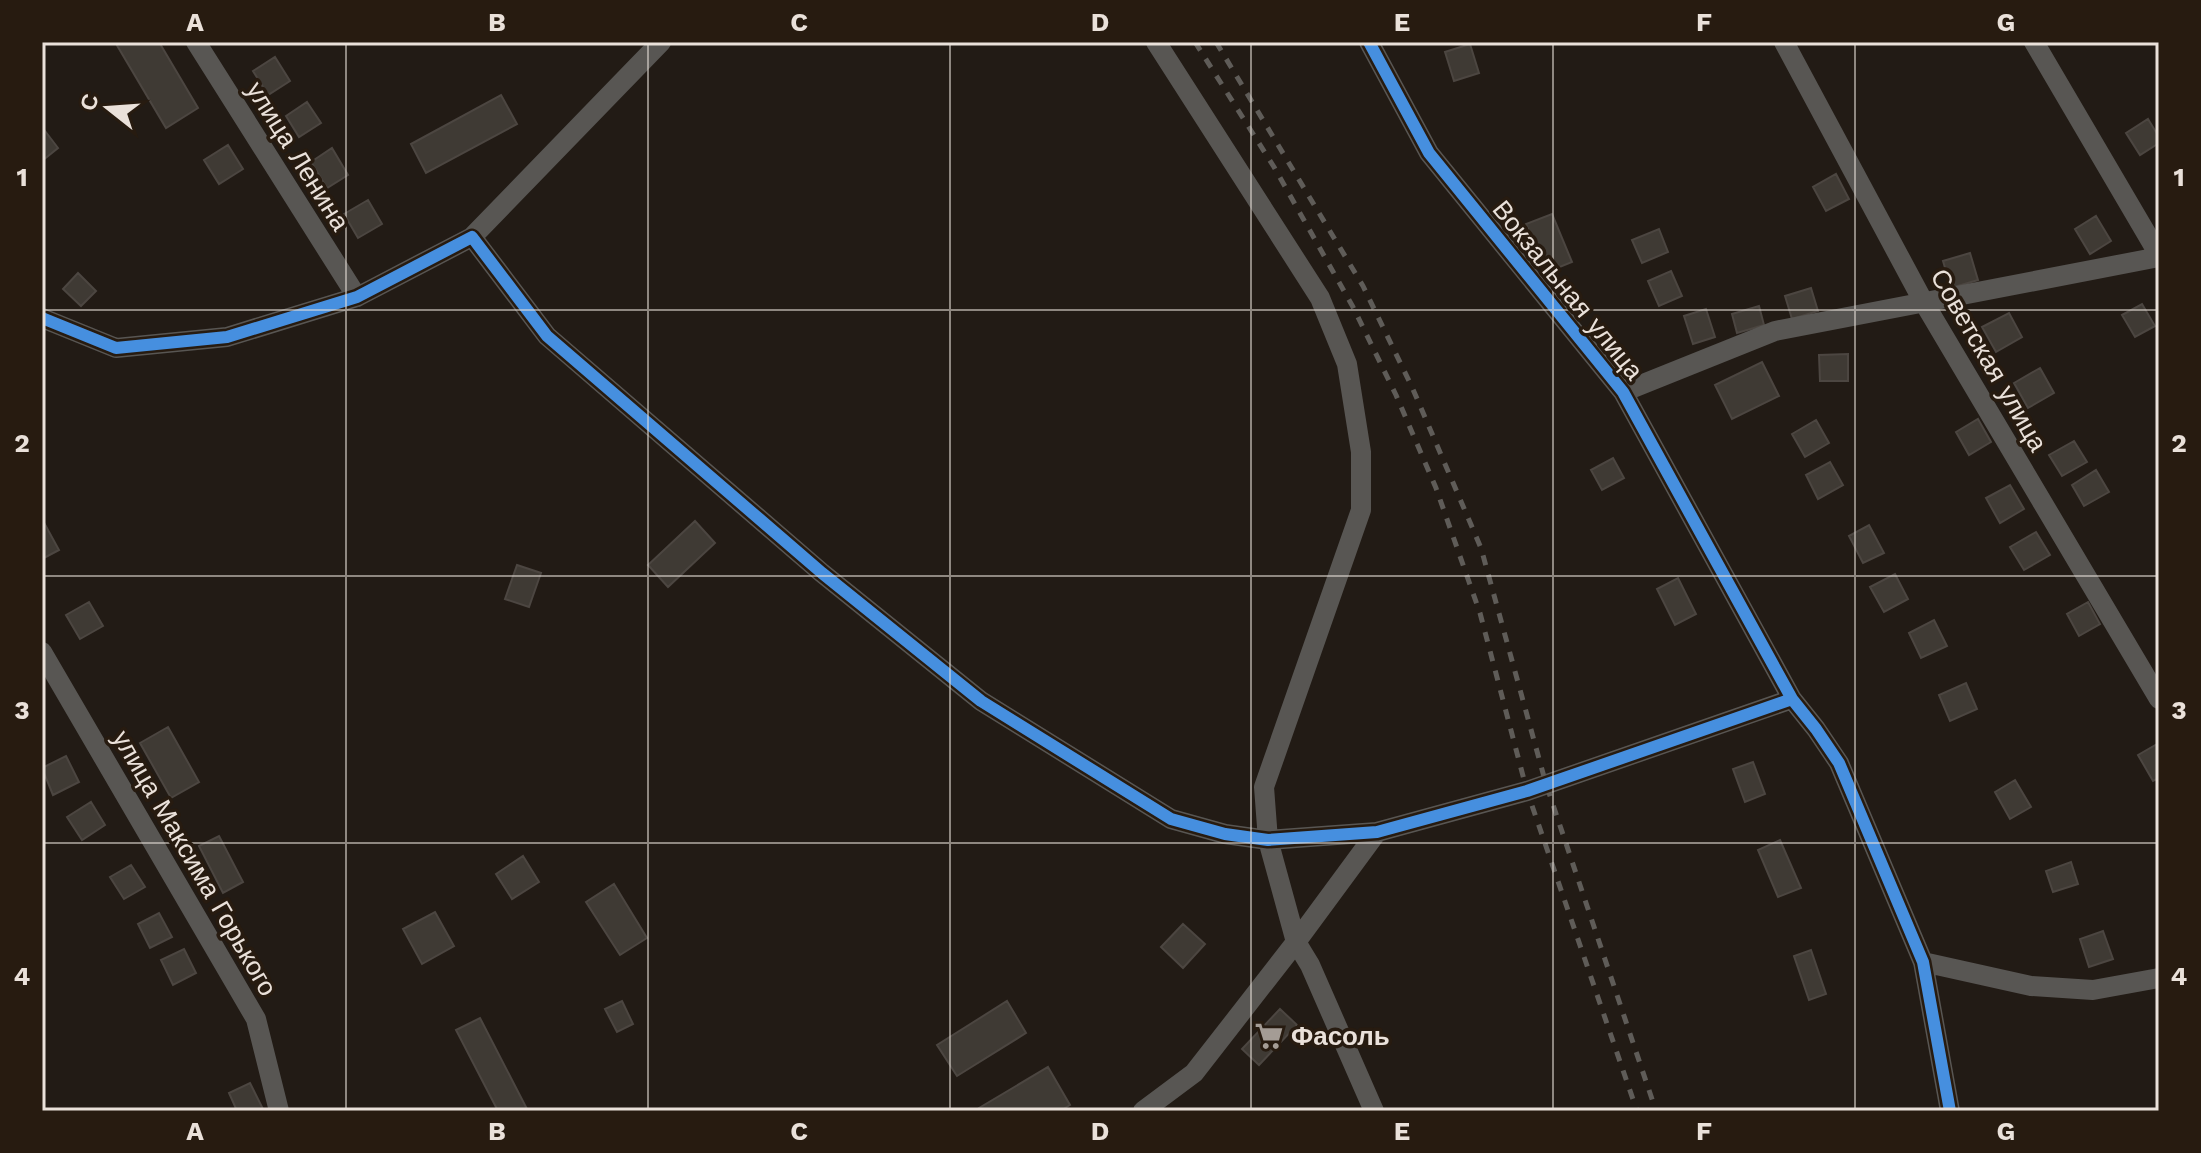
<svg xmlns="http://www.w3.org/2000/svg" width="2201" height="1153" font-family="'Work Sans',sans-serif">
	<rect width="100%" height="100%" fill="#221b15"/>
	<path fill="#3f3a34" stroke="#4c4641" stroke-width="2" d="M115 42H159L198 108 166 128Z
		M1470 44 1479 73 1454 81 1445 52Z
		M275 57 290 81 268 95 253 71Z
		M501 95 517 124 426 173 411 144Z
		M307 102 321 123 299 137 286 116Z
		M2148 119 2159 137V143L2140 155 2126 133Z
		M42 127 58 148 42 161Z
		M228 145 243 169 219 184 204 160Z
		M332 148 348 175 327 188 311 162Z
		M1836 174 1849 199 1826 211 1813 187Z
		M368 200 382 224 358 238 344 214Z
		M1552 214 1572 262 1545 273 1526 224Z
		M2096 216 2111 241 2090 254 2075 229Z
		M1659 229 1668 252 1642 263 1632 240Z
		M1970 253 1978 280 1951 288 1943 261Z
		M1671 271 1682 296 1659 306 1648 281Z
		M78 273 96 291 81 306 63 289Z
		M1811 288 1818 311 1792 319 1785 296Z
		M2142 304 2155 326 2135 337 2122 315Z
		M1759 306 1764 325 1737 333 1732 314Z
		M1706 309 1715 337 1693 344 1684 316Z
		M2009 313 2022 337 1996 352 1982 327Z
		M1848 354V381H1820L1819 355Z
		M1762 362 1779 396 1732 419 1715 385Z
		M2040 368 2054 393 2028 408 2014 383Z
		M1978 419 1991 442 1969 455 1956 432Z
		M1816 420 1829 443 1805 457 1792 434Z
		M2074 441 2087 462 2062 476 2049 455Z
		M1613 458 1624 478 1602 490 1591 470Z
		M1830 462 1843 485 1818 499 1806 475Z
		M2096 470 2109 492 2084 506 2072 485Z
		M2010 485 2024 509 2000 523 1986 498Z
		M42 519 59 550 42 559Z
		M695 521 715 543 668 587 648 565Z
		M1869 525 1884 553 1863 563 1849 536Z
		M2036 532 2050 555 2024 570 2010 547Z
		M517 565 541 573 529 607 505 599Z
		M1895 574 1908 599 1884 612 1870 587Z
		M1678 578 1696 614 1675 625 1657 589Z
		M89 602 103 626 80 639 66 615Z
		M2088 602 2100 624 2079 636 2067 614Z
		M1934 620 1947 646 1921 658 1909 633Z
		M1966 683 1977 709 1950 721 1939 695Z
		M168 727 199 782 171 798 140 743Z
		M2159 743V778L2153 781 2138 755Z
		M66 756 79 782 53 795 42 768Z
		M1753 762 1765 794 1745 802 1733 769Z
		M2015 780 2031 807 2010 819 1995 792Z
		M91 802 105 825 82 840 67 817Z
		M219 836 243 882 223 893 199 846Z
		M1780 840 1801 888 1778 897 1758 850Z
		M523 856 539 882 512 899 496 874Z
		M2071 862 2078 884 2053 892 2046 871Z
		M131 865 145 887 124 899 110 877Z
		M614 884 647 938 620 955 586 902Z
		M435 912 454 946 422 964 403 929Z
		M159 913 172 937 150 948 138 924Z
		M1183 924 1205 944 1183 968 1161 947Z
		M2103 931 2113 959 2089 967 2080 939Z
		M184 949 196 973 173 985 161 960Z
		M1811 950 1826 994 1809 1000 1794 956Z
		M622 1001 633 1024 617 1032 605 1009Z
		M1007 1001 1026 1033 957 1076 937 1045Z
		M1280 1009 1297 1025 1259 1065 1242 1049Z
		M480 1018 528 1111H498L456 1030Z
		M1048 1067 1070 1105 1060 1111H981L979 1108Z
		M250 1083 263 1109 237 1111 229 1093Z"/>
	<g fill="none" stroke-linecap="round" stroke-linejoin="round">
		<path stroke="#585653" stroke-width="20" d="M196 42 357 297
			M1156 42 1320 298 1347 364 1361 452V510L1264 787 1268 840 1296 942 1310 965 1374 1111
			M1369 42 1429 153 1623 392 1792 699 1816 729 1839 763 1923 962 1950 1111
			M1784 42 1923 301 2159 699
			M2034 42 2159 255
			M472 237 547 336 822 573 981 701 1171 819 1225 834 1268 840 1377 832 1527 791 1792 699
			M42 318 116 348 227 337 357 297 472 237 661 42
			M1623 392 1775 331 2159 257
			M42 652 256 1019 279 1111
			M1923 962 2031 986 2093 990 2159 978
			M1143 1111 1194 1073 1296 942 1377 832"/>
		<path stroke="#5f5c58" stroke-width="5" stroke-dasharray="10 10" stroke-linecap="butt" d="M1195 42 1274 167 1353 307 1396 395 1436 488 1480 613 1527 791 1637 1111
			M1216 42 1363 286 1412 387 1481 548 1546 784 1656 1111"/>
		<defs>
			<path id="cycleway" d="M1369 42 1429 153 1623 392 1792 699 1816 729 1839 763 1923 962 1950 1111
				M42 318 116 348 227 337 357 297 472 237 547 336 822 573 981 701 1171 819 1225 834 1268 840 1377 832 1527 791 1792 699"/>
		</defs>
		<use href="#cycleway" stroke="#271b10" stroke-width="17"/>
		<use href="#cycleway" stroke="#468fdf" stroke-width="12"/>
	</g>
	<path fill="none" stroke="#eae1da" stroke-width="2" stroke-opacity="0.55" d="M346 42V1111M648 42V1111M950 42V1111M1251 42V1111M1553 42V1111M1855 42V1111M42 310H2159M42 576H2159M42 843H2159"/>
	<defs>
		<symbol id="supermarket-bare" viewBox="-9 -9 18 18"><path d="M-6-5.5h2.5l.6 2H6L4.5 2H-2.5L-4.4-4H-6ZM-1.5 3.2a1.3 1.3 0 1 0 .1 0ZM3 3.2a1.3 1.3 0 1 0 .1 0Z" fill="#a49c95" stroke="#271b10" stroke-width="2.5" paint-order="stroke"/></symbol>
	</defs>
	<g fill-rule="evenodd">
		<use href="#supermarket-bare" x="1249" y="1016" width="40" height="40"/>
	</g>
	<g text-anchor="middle" stroke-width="7" stroke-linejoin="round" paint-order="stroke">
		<g font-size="26" fill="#eae1da" stroke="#271b10">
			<text transform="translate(298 156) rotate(58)" y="9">улица Ленина</text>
			<text transform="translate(1568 290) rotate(51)" y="9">Вокзальная улица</text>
			<text transform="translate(1989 360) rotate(60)" y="9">Советская улица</text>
			<text transform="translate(195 863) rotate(60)" y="9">улица Максима Горького</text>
		</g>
		<g font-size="26" font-weight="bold" fill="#eae1da" stroke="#271b10" text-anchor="start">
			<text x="1291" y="1045">Фасоль</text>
		</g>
	</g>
	<rect width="2201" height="1153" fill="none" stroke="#271b10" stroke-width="88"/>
	<g transform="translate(108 108) rotate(287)" stroke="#271b10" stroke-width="6" paint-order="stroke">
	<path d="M0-6L14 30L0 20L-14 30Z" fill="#eae1da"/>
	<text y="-12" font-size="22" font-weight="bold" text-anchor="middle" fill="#eae1da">С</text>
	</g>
	<rect x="44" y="44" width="2113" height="1065" fill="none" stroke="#eae1da" stroke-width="3"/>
	<g font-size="26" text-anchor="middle" font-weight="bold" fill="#eae1da">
		<text x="195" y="31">A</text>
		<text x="497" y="31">B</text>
		<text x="799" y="31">C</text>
		<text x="1100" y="31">D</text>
		<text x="1402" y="31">E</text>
		<text x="1704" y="31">F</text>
		<text x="2006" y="31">G</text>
		<text x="22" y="186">1</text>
		<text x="2179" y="186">1</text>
		<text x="22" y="452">2</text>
		<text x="2179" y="452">2</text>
		<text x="22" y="719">3</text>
		<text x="2179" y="719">3</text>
		<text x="22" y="985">4</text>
		<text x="2179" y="985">4</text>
		<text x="195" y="1140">A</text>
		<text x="497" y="1140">B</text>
		<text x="799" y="1140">C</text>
		<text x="1100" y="1140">D</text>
		<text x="1402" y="1140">E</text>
		<text x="1704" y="1140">F</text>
		<text x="2006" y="1140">G</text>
	</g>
</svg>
